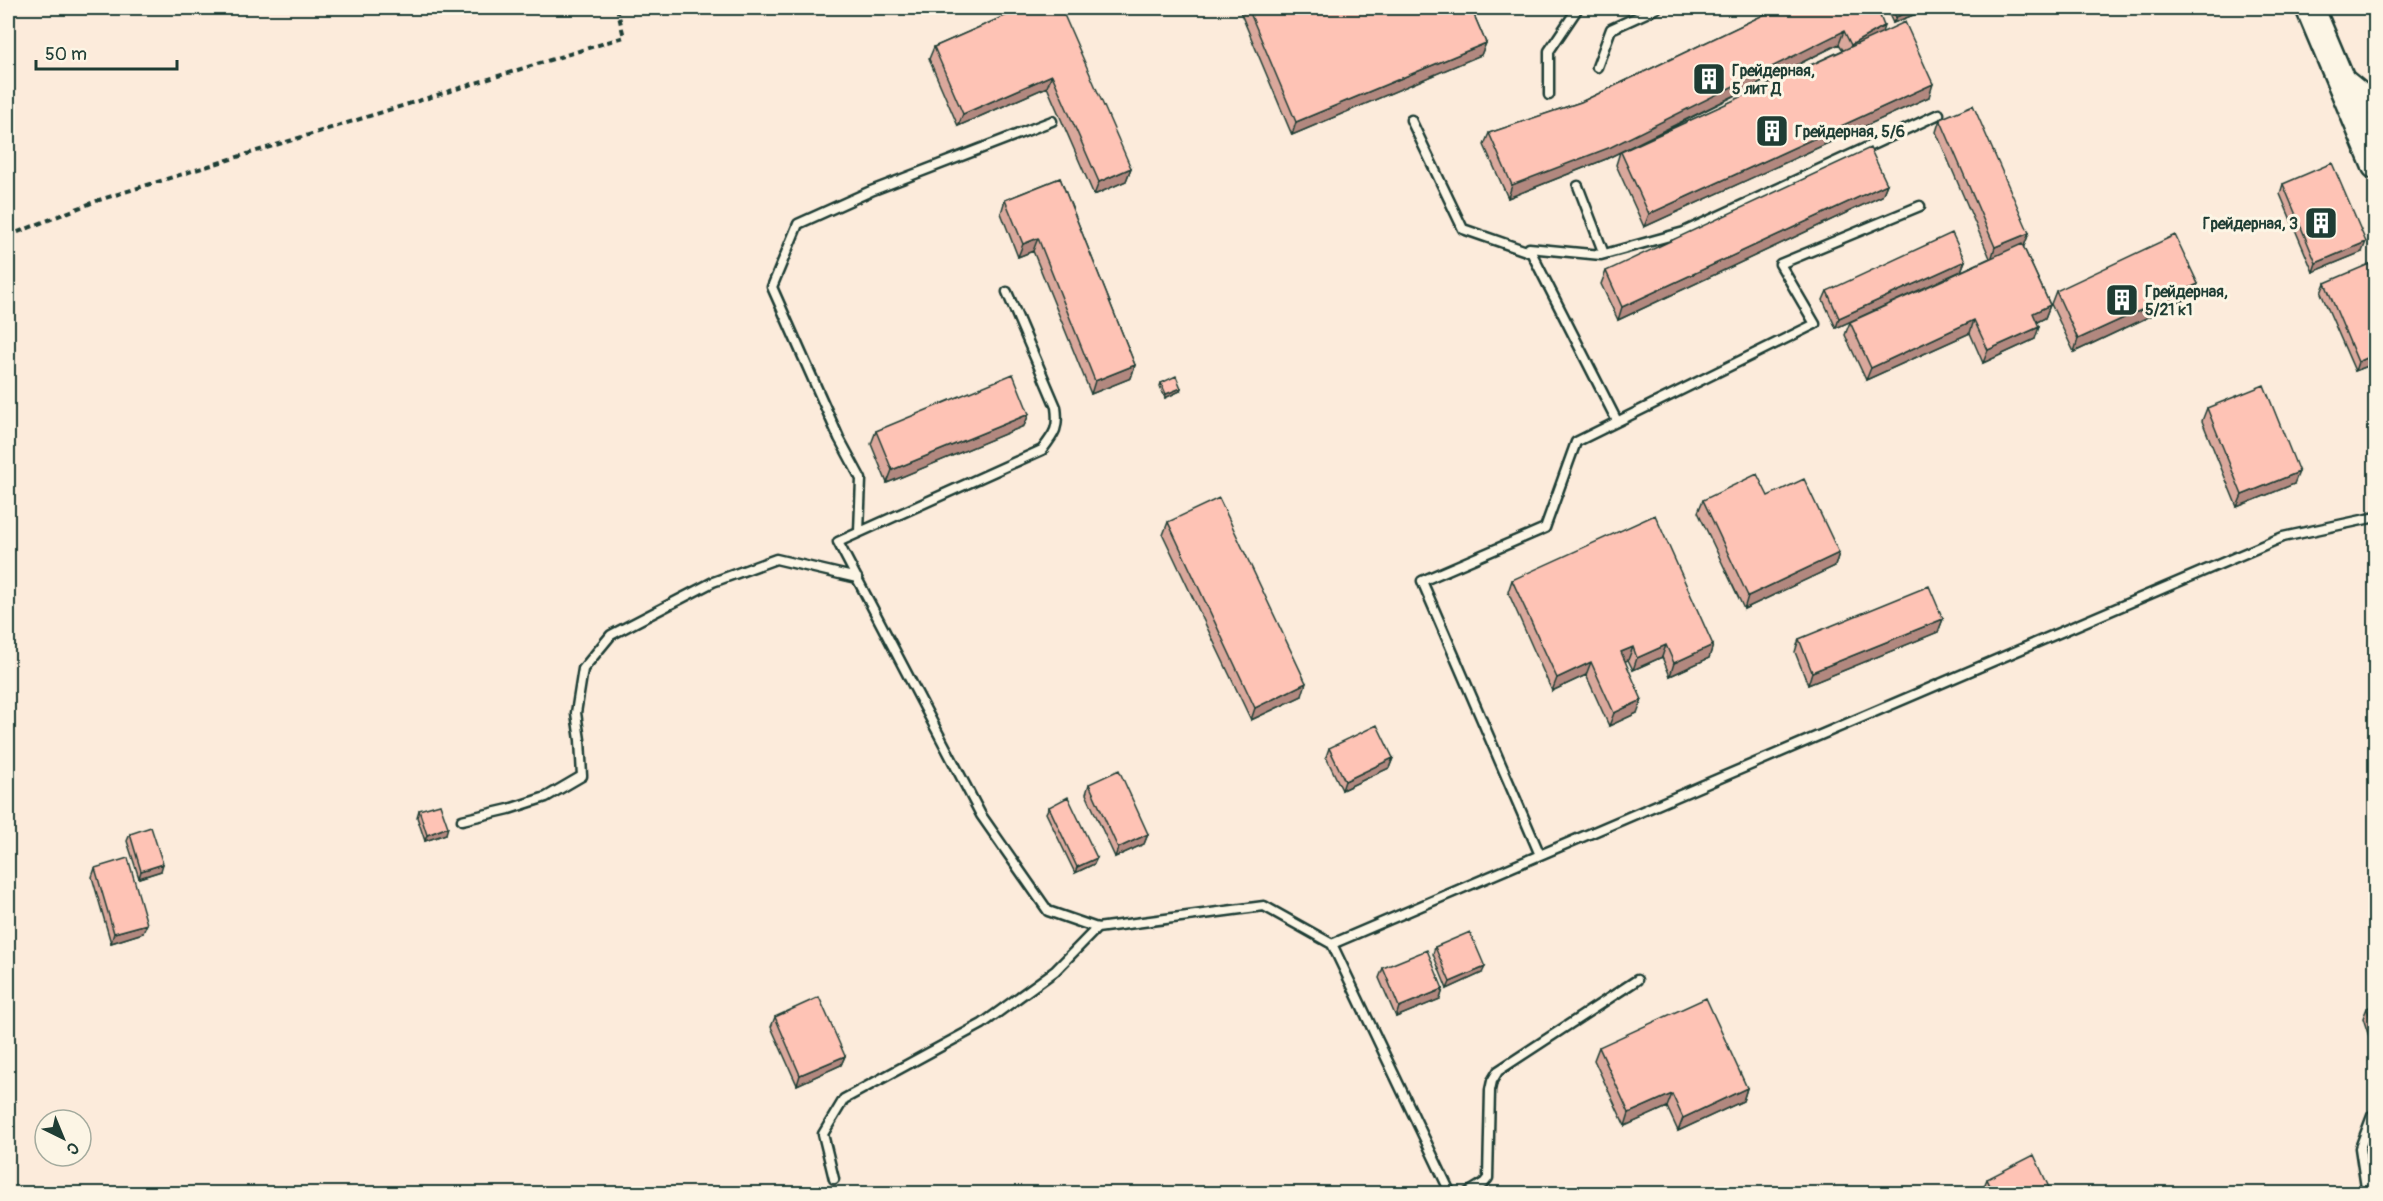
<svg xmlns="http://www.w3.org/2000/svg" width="2383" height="1201" font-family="Pangolin,sans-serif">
	<rect width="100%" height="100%" fill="#fcebdb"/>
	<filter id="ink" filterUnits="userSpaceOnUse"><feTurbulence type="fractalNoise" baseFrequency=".0167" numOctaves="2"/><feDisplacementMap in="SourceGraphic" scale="12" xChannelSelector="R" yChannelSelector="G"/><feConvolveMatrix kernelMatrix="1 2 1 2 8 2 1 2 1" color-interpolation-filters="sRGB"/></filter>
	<g filter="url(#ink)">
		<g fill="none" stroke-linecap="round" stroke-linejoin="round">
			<defs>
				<path id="service" d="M1597 67 1611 29 1657 8
					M1549 95V51L1578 8
					M1411 120 1463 229 1532 253
					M1578 186 1604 254
					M1007 292 1056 407C1059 428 1055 433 1042 450L838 542 981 815 1048 911 1097 928 1264 906 1332 944 1451 1194
					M1617 421 1529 248 1601 255 1684 232 1939 114
					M859 532 861 479 839 438 772 287 798 224 871 191 1052 121
					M462 820 509 809 546 797 582 776 580 740 576 713 583 669 611 635 713 582 776 559 857 578
					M1540 855 1422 581 1545 528 1576 442 1815 324 1780 264 1920 206
					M1332 944 2283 537 2376 517
					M834 1179 823 1134 844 1099 982 1024 1055 971 1097 928
					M1466 1194 1484 1183 1488 1178 1490 1090 1492 1081 1498 1071 1637 980
					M2367 1194 2360 1148 2372 1116 2376 1113"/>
				<path id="tertiary" d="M2339 76 2376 106"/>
				<path id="primary" d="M2310 8 2376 165"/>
			</defs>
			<use href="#service" stroke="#1f3d34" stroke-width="13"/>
			<use href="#tertiary" stroke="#1f3d34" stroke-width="26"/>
			<use href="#primary" stroke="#1f3d34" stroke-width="32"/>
			<path stroke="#1f3d34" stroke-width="4" stroke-dasharray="6 4.5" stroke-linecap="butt" d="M8 236 99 200 624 37 617 8"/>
			<use href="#service" stroke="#fcf5e5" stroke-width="8"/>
			<use href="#tertiary" stroke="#fcf5e5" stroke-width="21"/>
			<use href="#primary" stroke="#fcf5e5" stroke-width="27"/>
		</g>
		<path fill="#daa89c" stroke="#1f3d34" stroke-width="1.5" fill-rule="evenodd" d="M1023 8 1131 168 1126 181 1094 195 1047 87 958 126 929 59 934 47Z
			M1239 8H1471L1486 43 1481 55 1292 135 1239 9Z
			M1778 8 1882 32 1929 97 1644 227 1616 165 1620 152 1606 159 1508 198 1484 145 1489 133 1581 102ZM1839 44 1843 50 1630 148Z
			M1886 8H1931L1893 23Z
			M1940 119 2029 233 2024 246H2023L2050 305 2045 318 2037 322 2035 339 1983 363 1970 333 1866 380 1845 335 1850 322 1990 258 1936 132Z
			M1060 178 1135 365 1131 378 1091 394 1033 251 1018 257 1001 213 1005 200Z
			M1887 184 1882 196 1618 320 1601 284 1606 271Z
			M2283 184 2362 252 2313 272 2280 194Z
			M1965 261 1961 271 1836 328 1823 300 1827 291Z
			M2325 283 2376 363 2355 371 2321 293Z
			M2056 291 2193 296 2074 352 2051 304Z
			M1161 383 1180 391 1165 398 1160 386Z
			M2207 408 2294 484 2237 507 2202 421Z
			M1029 414 1024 426 887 483 871 444 876 431Z
			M1768 496 1839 553 1835 566 1744 609 1698 512 1703 500Z
			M1168 522 1302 696 1251 720 1163 535Z
			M1512 580 1713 645 1709 658 1670 676 1662 657 1633 670 1628 660 1625 661 1637 713 1609 726 1586 675 1552 691 1508 592Z
			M1943 619 1938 632 1808 685 1795 652 1799 639Z
			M1329 748 1393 758 1389 768 1342 790 1326 757Z
			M1089 784 1148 834 1144 844 1115 857 1086 794Z
			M1049 807 1094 864 1075 873 1046 813Z
			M419 810 446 834 425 841 417 817Z
			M130 834 161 871 139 878 127 841Z
			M95 868 143 933 111 943 92 877Z
			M1435 947 1482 973 1447 989 1433 954Z
			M1383 968 1443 989 1440 999 1396 1017 1379 978Z
			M2376 1005V1058L2363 1018 2367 1008Z
			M775 1017 845 1056 841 1065 797 1085 771 1027Z
			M1599 1047 1747 1088 1743 1101 1678 1131 1667 1107 1625 1126 1594 1060Z
			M1987 1179 2052 1194H1983L1982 1191Z"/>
		<path fill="#b2887f" stroke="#1f3d34" stroke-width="1.5" d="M1918 8H1931L1893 23 1896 17Z
			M1884 26 1880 39 1847 58 1851 45Z
			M1844 31 1839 44 1606 159 1508 198 1512 185Z
			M1486 43 1481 55 1292 135 1296 122Z
			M1052 75 1047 87 958 126 963 114Z
			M1933 84 1929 97 1644 227 1649 214Z
			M1131 168 1126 181 1094 195 1099 182Z
			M1887 184 1882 196 1618 320 1622 307Z
			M2029 233 2024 246 1991 260 1995 247Z
			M1038 238 1033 251 1018 257 1023 244Z
			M2366 242 2362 252 2313 272 2316 263Z
			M1965 261 1961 271 1836 328 1839 318Z
			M2198 284 2193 296 2074 352 2078 339Z
			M2050 305 2045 318 2029 326 2033 313Z
			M1974 320 1970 333 1866 380 1871 368Z
			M2039 327 2035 339 1983 363 1988 350Z
			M2376 354V363L2355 371 2358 362Z
			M1135 365 1131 378 1091 394 1095 381Z
			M1181 388 1180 391 1165 398 1166 394Z
			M1029 414 1024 426 887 483 892 470Z
			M2299 472 2294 484 2237 507 2242 495Z
			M1839 553 1835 566 1744 609 1748 596Z
			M1943 619 1938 632 1808 685 1812 672Z
			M1666 645 1662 657 1633 670 1637 658Z
			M1713 645 1709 658 1670 676 1674 663Z
			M1633 647 1628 660 1616 665 1621 652Z
			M1591 662 1586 675 1552 691 1557 678Z
			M1306 683 1302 696 1251 720 1255 708Z
			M1642 700 1637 713 1609 726 1614 713Z
			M1393 758 1389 768 1342 790 1345 781Z
			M448 827 446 834 425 841 427 835Z
			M1148 834 1144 844 1115 857 1118 848Z
			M1097 858 1094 864 1075 873 1077 867Z
			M163 864 161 871 139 878 141 871Z
			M147 924 143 933 111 943 114 933Z
			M1485 967 1482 973 1447 989 1450 982Z
			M1443 989 1440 999 1396 1017 1399 1007Z
			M845 1056 841 1065 797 1085 800 1075Z
			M1747 1088 1743 1101 1678 1131 1683 1118Z
			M1672 1094 1667 1107 1625 1126 1629 1113Z"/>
		<path fill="#fec3b5" stroke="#1f3d34" stroke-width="1.5" d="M1023 8H1061L1131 168 1099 182 1052 75 963 114 934 47Z
			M1248 8H1471L1486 43 1296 122Z
			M1778 8H1877L1884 26 1851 45 1844 31 1611 147 1512 185 1489 133 1581 102Z
			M1891 8H1918L1896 17Z
			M1905 22 1933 84 1649 214 1621 152Z
			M1973 105 2029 233 1995 247 1940 119Z
			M1870 148 1887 184 1622 307 1606 271Z
			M2332 163 2366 242 2316 263 2283 184Z
			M1060 178 1135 365 1095 381 1038 238 1023 244 1005 200Z
			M1952 233 1965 261 1839 318 1827 291Z
			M2175 235 2198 284 2078 339 2056 291Z
			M2022 244 2050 305 2033 313 2039 327 1988 350 1974 320 1871 368 1850 322Z
			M2374 262 2376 266V354L2358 362 2325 283Z
			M1013 374 1029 414 892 470 876 431Z
			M1176 376 1181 388 1166 394 1161 383Z
			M2264 385 2299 472 2242 495 2207 408Z
			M1757 474 1768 496 1804 479 1839 553 1748 596 1703 500Z
			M1219 498 1306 683 1255 708 1168 522Z
			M1655 515 1713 645 1674 663 1666 645 1637 658 1633 647 1621 652 1642 700 1614 713 1591 662 1557 678 1512 580Z
			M1929 586 1943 619 1812 672 1799 639Z
			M1377 725 1393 758 1345 781 1329 748Z
			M1119 770 1148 834 1118 848 1089 784Z
			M1068 797 1097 858 1077 867 1049 807Z
			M440 804 448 827 427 835 419 810Z
			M151 827 163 864 141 871 130 834Z
			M128 858 147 924 114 933 95 868Z
			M1470 932 1485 967 1450 982 1435 947Z
			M1427 950 1443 989 1399 1007 1383 968Z
			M819 997 845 1056 800 1075 775 1017Z
			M1706 998 1747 1088 1683 1118 1672 1094 1629 1113 1599 1047Z
			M2376 1005V1037L2367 1008Z
			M2034 1155 2052 1194H1994L1987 1179Z"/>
	</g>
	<defs>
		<symbol id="building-square" viewBox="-11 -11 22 22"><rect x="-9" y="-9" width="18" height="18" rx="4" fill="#1f3d34" stroke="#fcf5e5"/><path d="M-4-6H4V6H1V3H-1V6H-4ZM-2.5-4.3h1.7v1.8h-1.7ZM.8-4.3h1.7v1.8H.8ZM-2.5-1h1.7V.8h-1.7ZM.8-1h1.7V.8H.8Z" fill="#fff"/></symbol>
	</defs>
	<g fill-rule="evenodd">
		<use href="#building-square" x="1690" y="60" width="38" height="38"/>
		<use href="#building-square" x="1753" y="112" width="38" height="38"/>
		<use href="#building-square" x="2302" y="204" width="38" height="38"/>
		<use href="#building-square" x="2103" y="281" width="38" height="38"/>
	</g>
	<g text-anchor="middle" stroke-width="6" stroke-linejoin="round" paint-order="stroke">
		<g font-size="16" font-weight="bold" fill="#1f3d34" stroke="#fcf5e5" text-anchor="start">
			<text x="1732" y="76">Грейдерная,<tspan x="1732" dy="18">5 лит Д</tspan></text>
			<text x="1795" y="137">Грейдерная, 5/6</text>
			<text x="2298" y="229" text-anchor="end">Грейдерная, 3</text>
			<text x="2145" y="297">Грейдерная,<tspan x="2145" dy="18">5/21 к1</tspan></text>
		</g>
	</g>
	<rect width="2383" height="1201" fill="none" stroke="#fcf5e5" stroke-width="30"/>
	<rect x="15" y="15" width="2353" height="1171" fill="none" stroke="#1f3d34" stroke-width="2" filter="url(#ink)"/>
	<g transform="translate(63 1138) rotate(137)"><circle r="28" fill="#fcf5e5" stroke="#a4ab9e" stroke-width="1.5"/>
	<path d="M0-4.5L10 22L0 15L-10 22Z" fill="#1f3d34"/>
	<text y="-9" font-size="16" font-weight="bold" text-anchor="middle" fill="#1f3d34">С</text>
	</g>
	<path d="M36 60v9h141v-9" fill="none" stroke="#1f3d34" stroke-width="3"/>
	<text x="45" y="60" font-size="18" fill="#1f3d34" stroke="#fcf5e5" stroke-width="4.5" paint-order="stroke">50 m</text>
</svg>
